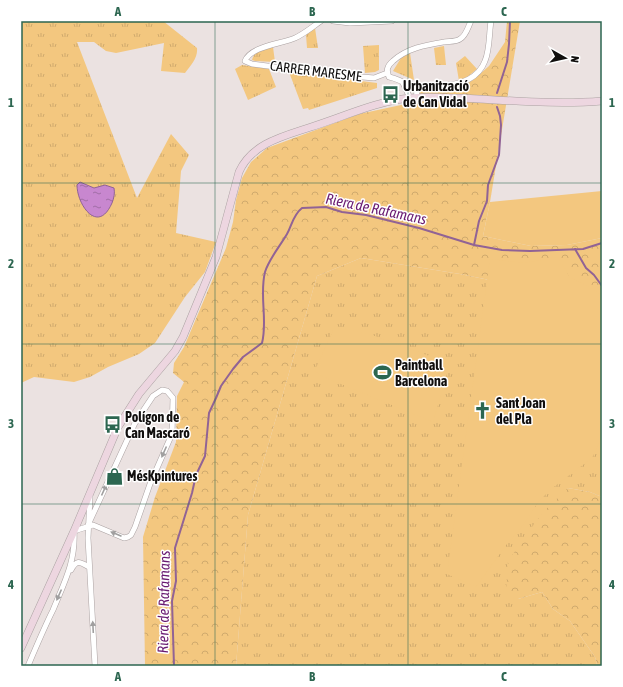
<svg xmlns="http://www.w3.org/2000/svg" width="623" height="687" font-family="'Asap Condensed',sans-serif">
	<defs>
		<pattern id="grass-tufts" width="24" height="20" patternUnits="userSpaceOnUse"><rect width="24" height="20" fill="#f3c77f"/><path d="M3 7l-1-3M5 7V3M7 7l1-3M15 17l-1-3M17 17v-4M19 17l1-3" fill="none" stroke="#cfaa6d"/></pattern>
		<pattern id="forest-crowns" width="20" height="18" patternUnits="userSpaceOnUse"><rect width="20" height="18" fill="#f3c77f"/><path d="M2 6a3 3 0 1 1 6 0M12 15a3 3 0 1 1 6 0" fill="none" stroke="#cfaa6d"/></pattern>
		<pattern id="water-ripples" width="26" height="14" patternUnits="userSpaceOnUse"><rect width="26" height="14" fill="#c887cf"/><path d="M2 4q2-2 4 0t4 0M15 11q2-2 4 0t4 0" fill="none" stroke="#a16da6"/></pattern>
	</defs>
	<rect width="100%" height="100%" fill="#ebe2e1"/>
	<path fill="url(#grass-tufts)" d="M21 21H163L197 48C198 58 191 65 185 73L161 71 164 43 116 53 106 51 94 42H77L137 198 171 134 189 155 181 171 176 233 216 242 205 272 185 297 155 343 139 354 108 367 90 377 74 382 34 377 21 383Z
		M315 28 318 48H307L306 35Z
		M379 45V70L375 72 365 73 363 46Z
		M444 46 446 65H436L434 48Z
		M273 47 275 62 255 61 252 60C254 51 265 49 273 47Z
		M410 53 414 80 393 71 401 58Z
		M465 56 477 69 465 79 459 81 456 63Z
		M242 65 269 69 276 87 248 100 235 69Z
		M289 72 377 83V88L309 110 308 108 303 109Z
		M361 258 460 274 533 289 602 317V497L590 492 568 488 518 599 542 592 553 609 570 621 595 657 597 666H236L248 515 317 276Z"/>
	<path fill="url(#forest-crowns)" d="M507 21H520L490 202 483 236 531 246 567 245 602 238V317L533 289 460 274 361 258 317 276 248 515 236 666H145L143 537 155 497 176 442 177 396 184 382 173 373 174 363 184 347 226 248 233 222 236 200 242 178 251 162 267 148 359 114 415 102 421 88 446 89 460 86 473 80 489 66 505 42Z
		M568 488 590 492 602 497V666H597L595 657 570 621 553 609 542 592 518 599 506 591 508 561 542 513Z"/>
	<path fill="#f3c77f" d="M602 191V238L567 245 531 246 483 236 490 202Z
		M557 257 563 265 570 278 586 285 602 295V437L592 458 551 489 539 501 521 528 506 545 476 587 447 574 490 259 524 263Z
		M335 326 375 336 435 358 451 360 433 422 319 375 315 370Z"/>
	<path fill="url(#water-ripples)" stroke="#916395" d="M80 182 94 188 105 185 114 188C115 193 114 198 112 203 98 235 77 205 77 185Z"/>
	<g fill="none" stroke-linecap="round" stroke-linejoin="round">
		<path stroke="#916395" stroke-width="2" d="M497 93 507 62 509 44 510 21
			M474 245 479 221 487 201 488 185 499 155 501 125 500 116 497 107
			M575 249 586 268 594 275 602 286
			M174 666 172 601 176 581 175 548 192 493 196 475 205 456 209 413 216 398 221 386 233 369 243 357 262 343C268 320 259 296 265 272 269 259 280 246 287 234 292 225 293 215 302 208L326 207 342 212 366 215 419 228 474 245 502 250 530 251 583 249 602 243"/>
		<defs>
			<path id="street" d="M321 21C312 27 304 34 295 38 281 44 251 46 245 61L252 64 329 74 374 78 387 73
				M333 21 350 23 392 21
				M471 21C468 27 466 36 460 39 456 42 449 41 444 42 426 45 407 48 393 61 387 66 386 70 389 77 395 78 398 80 403 82 409 86 418 85 424 85 447 87 476 85 485 61 490 49 489 33 491 21
				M403 83 410 98
				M416 85 417 97
				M90 497 88 538 95 666
				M71 570C77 559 80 562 89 567
				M28 666C36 647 44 628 53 610 64 583 76 561 74 531L93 525 124 538 128 537 131 535 135 527 150 484 172 434 173 398 167 391 162 390 153 396 135 423 88 525"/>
			<path id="secondary" d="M21 648 74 531 118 427 139 394 175 351 183 337 216 257 239 172C252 143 284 136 311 127 343 117 377 101 410 98 426 96 443 98 459 98 507 100 554 105 602 101"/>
		</defs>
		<use href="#street" stroke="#aba2a2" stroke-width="6"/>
		<use href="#secondary" stroke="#aba2a2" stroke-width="8"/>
		<use href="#street" stroke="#fff" stroke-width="5"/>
		<use href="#secondary" stroke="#edd6e0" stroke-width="7"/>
	</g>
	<defs><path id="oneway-solid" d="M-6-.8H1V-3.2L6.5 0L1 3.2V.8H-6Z"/></defs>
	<g fill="#a09f9f">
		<use href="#oneway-solid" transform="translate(164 452) rotate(114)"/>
		<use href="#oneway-solid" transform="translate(104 490) rotate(-66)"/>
		<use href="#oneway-solid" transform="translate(116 534) rotate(-157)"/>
		<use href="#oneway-solid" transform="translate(59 595) rotate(114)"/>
		<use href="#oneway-solid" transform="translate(93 627) rotate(-93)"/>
	</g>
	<path fill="none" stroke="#2c6650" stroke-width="1" stroke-opacity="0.55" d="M215 21V666M408 21V666M21 183H602M21 344H602M21 504H602"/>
	<defs>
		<symbol id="bus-bare" viewBox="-9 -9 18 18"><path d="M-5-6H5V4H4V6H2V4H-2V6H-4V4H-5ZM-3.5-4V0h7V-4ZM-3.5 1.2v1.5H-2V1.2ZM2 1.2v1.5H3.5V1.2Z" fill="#2c6650" stroke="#fff" stroke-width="2.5" paint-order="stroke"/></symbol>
		<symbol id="stadium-bare" viewBox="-9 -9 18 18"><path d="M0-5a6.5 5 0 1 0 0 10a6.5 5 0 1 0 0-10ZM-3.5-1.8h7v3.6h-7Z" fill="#2c6650" stroke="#fff" stroke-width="2.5" paint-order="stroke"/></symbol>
		<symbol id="church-bare" viewBox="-9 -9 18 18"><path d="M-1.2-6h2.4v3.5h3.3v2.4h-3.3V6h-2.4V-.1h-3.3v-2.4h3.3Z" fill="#2c6650" stroke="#fff" stroke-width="2.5" paint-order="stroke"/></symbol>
		<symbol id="shop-bare" viewBox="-9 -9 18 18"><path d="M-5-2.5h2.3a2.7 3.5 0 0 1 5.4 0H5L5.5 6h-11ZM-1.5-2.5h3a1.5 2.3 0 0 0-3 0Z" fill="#2c6650" stroke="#fff" stroke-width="2.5" paint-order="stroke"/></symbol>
	</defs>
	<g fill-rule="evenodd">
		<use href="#bus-bare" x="378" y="82" width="25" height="25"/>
		<use href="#stadium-bare" x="370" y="360" width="25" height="25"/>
		<use href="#church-bare" x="470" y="398" width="25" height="25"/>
		<use href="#bus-bare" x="100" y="412" width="25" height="25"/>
		<use href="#shop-bare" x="102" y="464" width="25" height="25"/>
	</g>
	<g text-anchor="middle" stroke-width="3" stroke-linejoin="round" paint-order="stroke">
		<g font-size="14" fill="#110f0e" stroke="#fff">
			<text transform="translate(316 71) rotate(7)" y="5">CARRER MARESME</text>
		</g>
		<g font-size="14" font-weight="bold" fill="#110f0e" stroke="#fff" text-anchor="start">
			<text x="403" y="91">Urbanització<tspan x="403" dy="16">de Can Vidal</tspan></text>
			<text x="395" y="370">Paintball<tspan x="395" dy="16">Barcelona</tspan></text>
			<text x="496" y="408">Sant Joan<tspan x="496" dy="16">del Pla</tspan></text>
			<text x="125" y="422">Polígon de<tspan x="125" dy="16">Can Mascaró</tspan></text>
			<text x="127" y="481">MésKpintures</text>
		</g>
		<g font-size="15" font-style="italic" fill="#691b72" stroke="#fff">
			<text transform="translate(376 209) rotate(12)" y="5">Riera de Rafamans</text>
			<text transform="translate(164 602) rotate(-89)" y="5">Riera de Rafamans</text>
		</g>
	</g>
	<rect width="623" height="687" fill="none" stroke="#ffffff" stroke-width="44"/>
	<g transform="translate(565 58) rotate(98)" stroke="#ffffff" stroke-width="3" paint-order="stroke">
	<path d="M0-3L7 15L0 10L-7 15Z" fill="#110f0e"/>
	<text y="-6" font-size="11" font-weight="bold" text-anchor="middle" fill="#110f0e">N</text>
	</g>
	<rect x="22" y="22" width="579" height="643" fill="none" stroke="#2c6650" stroke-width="1.5"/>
	<g font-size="13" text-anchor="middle" font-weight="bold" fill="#2c6650">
		<text x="118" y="16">A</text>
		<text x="312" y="16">B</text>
		<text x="504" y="16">C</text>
		<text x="11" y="107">1</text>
		<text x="612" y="107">1</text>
		<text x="11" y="268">2</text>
		<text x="612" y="268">2</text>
		<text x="11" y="428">3</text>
		<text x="612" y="428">3</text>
		<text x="11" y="589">4</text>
		<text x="612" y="589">4</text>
		<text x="118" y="681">A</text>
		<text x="312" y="681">B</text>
		<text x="504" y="681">C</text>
	</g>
</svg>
